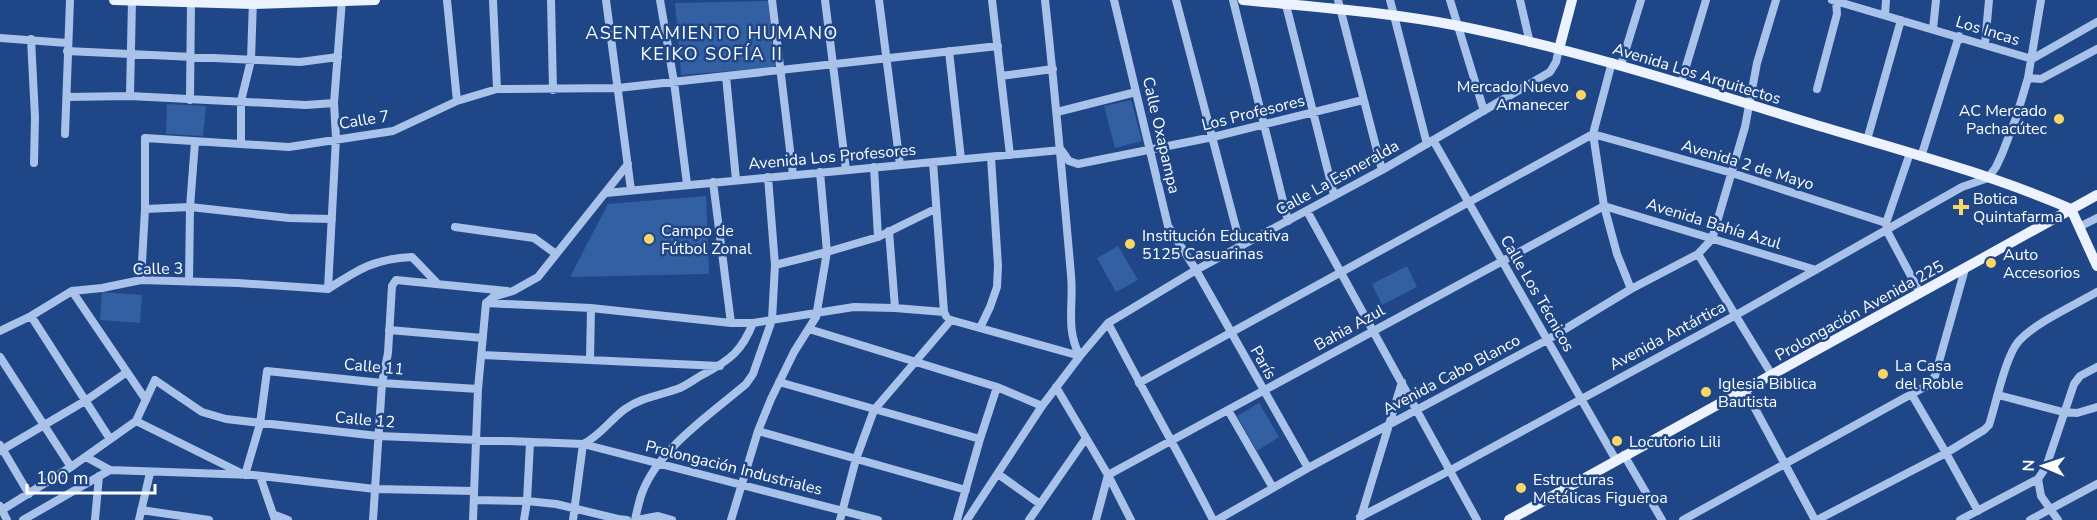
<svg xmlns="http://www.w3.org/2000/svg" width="2097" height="520" font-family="'Nunito Sans',sans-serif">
	<rect width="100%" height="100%" fill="#1f4686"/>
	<path fill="#335fa3" d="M768 1 775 67 681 75 675 3Z
		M1131 100 1142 141 1115 148 1104 106Z
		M167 104 206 106 203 136 166 134Z
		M706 196 709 274 570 277 608 204Z
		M1118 246 1138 280 1116 292 1097 258Z
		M1407 266 1417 287 1382 305 1372 284Z
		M102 292 142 295 140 323 100 320Z
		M1259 403 1279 437 1257 451 1237 416Z"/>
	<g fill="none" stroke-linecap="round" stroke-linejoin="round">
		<path stroke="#a8c2ea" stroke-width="8" d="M447 0 457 101
			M493 0 497 89
			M551 0 553 90
			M606 0 631 190
			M660 0 674 82 687 184
			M772 0 793 175
			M825 0 846 170
			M879 0 900 165
			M992 0 1010 155
			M1045 0C1055 92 1063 183 1071 275 1074 304 1065 329 1080 356
			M1114 0 1168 226 1196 270 1308 468
			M1176 0 1241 247
			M1233 0 1288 221
			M1338 0 1382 170
			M1390 0 1427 144
			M1450 0 1484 111
			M1520 0 1530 43
			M1832 0 2032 59 2097 22
			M1285 1 1334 195
			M1885 15 1886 0
			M1933 29 1936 0
			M0 38 67 43
			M31 39 35 117 34 163
			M1985 44 1989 0
			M67 51 300 62 338 57
			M949 51 961 159
			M1612 62 1593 134 1604 206 1617 254 1631 289
			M1621 65 1641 0
			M726 76 736 180
			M1001 76 1053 69
			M2028 78 2041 79 2097 49
			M1681 83 1706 0
			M1817 89 1837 14 1836 0
			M130 96 132 0
			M67 97 130 96 306 105 334 103
			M190 100 191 0
			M1057 112 1136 92
			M65 134 70 0
			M1593 134 1732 173 1886 223 1887 231 1920 293
			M1433 140 1616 460
			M1867 140 1901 20
			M241 144V101L251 60 253 0
			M1062 151 1069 161 1078 164 1213 137 1363 100
			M1921 157 1959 36
			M933 162 944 312 946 316
			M874 167 878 237
			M713 182 731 323
			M606 193 1061 150
			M145 209 190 207 289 218 332 219
			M1307 211 1477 520
			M1886 223 1910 153
			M455 227 534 238 556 254
			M2079 227 2097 218
			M889 231 895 308
			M1698 254 1772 375
			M775 265 827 252 878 237 935 209
			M141 280 145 209V138L289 147 393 131 457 101 497 89 618 88 998 46
			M189 282 190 207 195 142
			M328 289 336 138 334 103 342 0
			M328 289C359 269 374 259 412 257L437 283
			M72 291 146 400
			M486 303 591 308 731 323H753
			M31 316 110 439
			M951 320 1080 356
			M1108 323C1142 389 1179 453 1213 520
			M980 328 990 307 997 287 998 266 991 157
			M809 329 997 387 1042 406
			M389 330 483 338
			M0 331 31 316 72 291 102 288 141 280 238 283 328 289
			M482 355 720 366
			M0 357 71 467
			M590 360 591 308
			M779 382 980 439
			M1139 383 1593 134
			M1056 387 1108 475 1131 520
			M1745 390 1815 520
			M1912 395 1946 453 1978 511
			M1998 395 2063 412 2077 413 2097 407
			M1228 410 1273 488
			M136 421 245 475 260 424 267 371 382 383 478 389
			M758 431 966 490
			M583 444C600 436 610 420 625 409 642 397 662 395 680 388 689 384 696 378 704 374 730 360 742 351 753 323L854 307 895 308 944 312
			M0 445 29 494
			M0 451 85 401 127 372
			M1624 455 1662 520
			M86 457 110 470 253 475 375 489 474 491
			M998 474 1040 504
			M260 476 275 520
			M475 500 527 501 556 504 618 519 627 520
			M0 506 2 510 71 467 136 421 155 380 202 412 226 419 378 436 583 444 878 520
			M2 510 7 520
			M141 510 209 520
			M275 515 288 520
			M1360 517 1449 471 1736 315 1962 187 1988 178 1996 167 2002 154 2016 118 2028 78 2041 0
			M23 520 110 470
			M95 520 99 476
			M139 520 150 473
			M373 520 382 383 388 353 392 286 396 280 507 291
			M473 520 478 389 486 303 493 297 513 291 538 277 628 164
			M524 520 527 501 530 443
			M573 520 583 444
			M635 520C637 511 639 501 642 493 659 448 711 414 746 384L753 374 772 320 775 265 768 177
			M637 520 658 516 672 520
			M731 520 758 431 771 399 794 352 816 317 827 252 820 172
			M840 520 856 459 874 410 951 320
			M957 520 980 439 997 387
			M967 520 1042 406 1080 356 1108 323 1196 270 1382 170 1550 72 1556 62 1559 49
			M1029 520 1086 438
			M1096 520 1108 475 1604 206 1816 270
			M1217 520 1308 468 1547 340 1631 289 1698 254 1712 239 1745 127 1757 63 1776 0
			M1360 520 1402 382
			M1683 520 1928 385 1935 376 1965 269
			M1817 520 1946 453 1984 430 1989 425C1996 404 2005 358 2018 342 2034 323 2075 305 2097 292
			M1960 520 2038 479
			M2030 520 2097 484
			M2058 520 2041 496 2038 479 2046 467 2074 384 2080 376 2097 367"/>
		<path stroke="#ecf2fe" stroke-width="10" d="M114 0 253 4 375 0
			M1243 0C1315 7 1387 12 1459 26 1579 50 1696 88 1813 124 1899 150 1988 173 2071 209L2097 266
			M1559 49 1572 0
			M1509 520 2097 195"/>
	</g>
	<g fill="#f8d768" stroke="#1f4686" stroke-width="2">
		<circle cx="1581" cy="95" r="6"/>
		<circle cx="2059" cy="119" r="6"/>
		<path d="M1958 198h6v6h6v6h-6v6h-6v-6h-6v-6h6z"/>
		<circle cx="649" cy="239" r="6"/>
		<circle cx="1130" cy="244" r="6"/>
		<circle cx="1991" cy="263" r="6"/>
		<circle cx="1883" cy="374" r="6"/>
		<circle cx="1706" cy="392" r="6"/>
		<circle cx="1617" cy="441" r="6"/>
		<circle cx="1521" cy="488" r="6"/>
	</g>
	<g text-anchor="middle" stroke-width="5" stroke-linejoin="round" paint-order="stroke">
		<g font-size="16" fill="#fff" stroke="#1f4686">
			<text transform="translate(1988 30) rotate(17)" y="6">Los Incas</text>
			<text transform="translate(1697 73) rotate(17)" y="6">Avenida Los Arquitectos</text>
			<text transform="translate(1253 112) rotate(-14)" y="6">Los Profesores</text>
			<text transform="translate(364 119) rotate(-9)" y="6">Calle 7</text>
			<text transform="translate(1162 135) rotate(77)" y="6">Calle Oxapampa</text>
			<text transform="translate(832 156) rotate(-5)" y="6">Avenida Los Profesores</text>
			<text transform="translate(1748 164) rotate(17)" y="6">Avenida 2 de Mayo</text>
			<text transform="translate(1337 177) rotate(-29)" y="6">Calle La Esmeralda</text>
			<text transform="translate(1714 223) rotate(17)" y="6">Avenida Bahía Azul</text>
			<text transform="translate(158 268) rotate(-1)" y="6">Calle 3</text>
			<text transform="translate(1538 293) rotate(60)" y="6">Calle Los Técnicos</text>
			<text transform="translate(1859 310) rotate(-29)" y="6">Prolongación Avenida 225</text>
			<text transform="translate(1349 327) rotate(-29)" y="6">Bahia Azul</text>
			<text transform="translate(1667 335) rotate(-28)" y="6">Avenida Antártica</text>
			<text transform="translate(1264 362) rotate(60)" y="6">París</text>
			<text transform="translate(374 366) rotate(5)" y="6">Calle 11</text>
			<text transform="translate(1451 374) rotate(-28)" y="6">Avenida Cabo Blanco</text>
			<text transform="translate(365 419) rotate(5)" y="6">Calle 12</text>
			<text transform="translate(734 467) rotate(14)" y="6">Prolongación Industriales</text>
		</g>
		<g font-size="16" fill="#fff" stroke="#1f4686" text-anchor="start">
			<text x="1569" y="92" text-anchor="end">Mercado Nuevo<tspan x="1569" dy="18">Amanecer</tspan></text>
			<text x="2047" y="116" text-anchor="end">AC Mercado<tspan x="2047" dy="18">Pachacútec</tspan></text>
			<text x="1973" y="204">Botica<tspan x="1973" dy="18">Quintafarma</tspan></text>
			<text x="661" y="236">Campo de<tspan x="661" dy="18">Fútbol Zonal</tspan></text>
			<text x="1142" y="241">Institución Educativa<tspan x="1142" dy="18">5125 Casuarinas</tspan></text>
			<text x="2003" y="260">Auto<tspan x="2003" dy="18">Accesorios</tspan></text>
			<text x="1895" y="371">La Casa<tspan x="1895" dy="18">del Roble</tspan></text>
			<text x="1718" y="389">Iglesia Biblica<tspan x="1718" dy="18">Bautista</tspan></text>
			<text x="1629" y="447">Locutorio Lili</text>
			<text x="1533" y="485">Estructuras<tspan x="1533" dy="18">Metálicas Figueroa</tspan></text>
		</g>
		<g font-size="18" letter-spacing="1.5" fill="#fff" stroke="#1f4686">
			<text x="712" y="39">ASENTAMIENTO HUMANO<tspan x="712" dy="21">KEIKO SOFÍA II</tspan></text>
		</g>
	</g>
	<g transform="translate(2043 466) rotate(272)" stroke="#1f4686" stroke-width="4.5" paint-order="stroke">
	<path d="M0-4.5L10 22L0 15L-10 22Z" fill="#ffffff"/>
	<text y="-9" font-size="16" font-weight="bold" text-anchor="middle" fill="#ffffff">N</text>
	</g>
	<path d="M27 484v9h128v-9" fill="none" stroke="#ffffff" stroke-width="3"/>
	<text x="36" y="484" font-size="18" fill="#ffffff" stroke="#1f4686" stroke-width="4.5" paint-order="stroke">100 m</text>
</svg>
